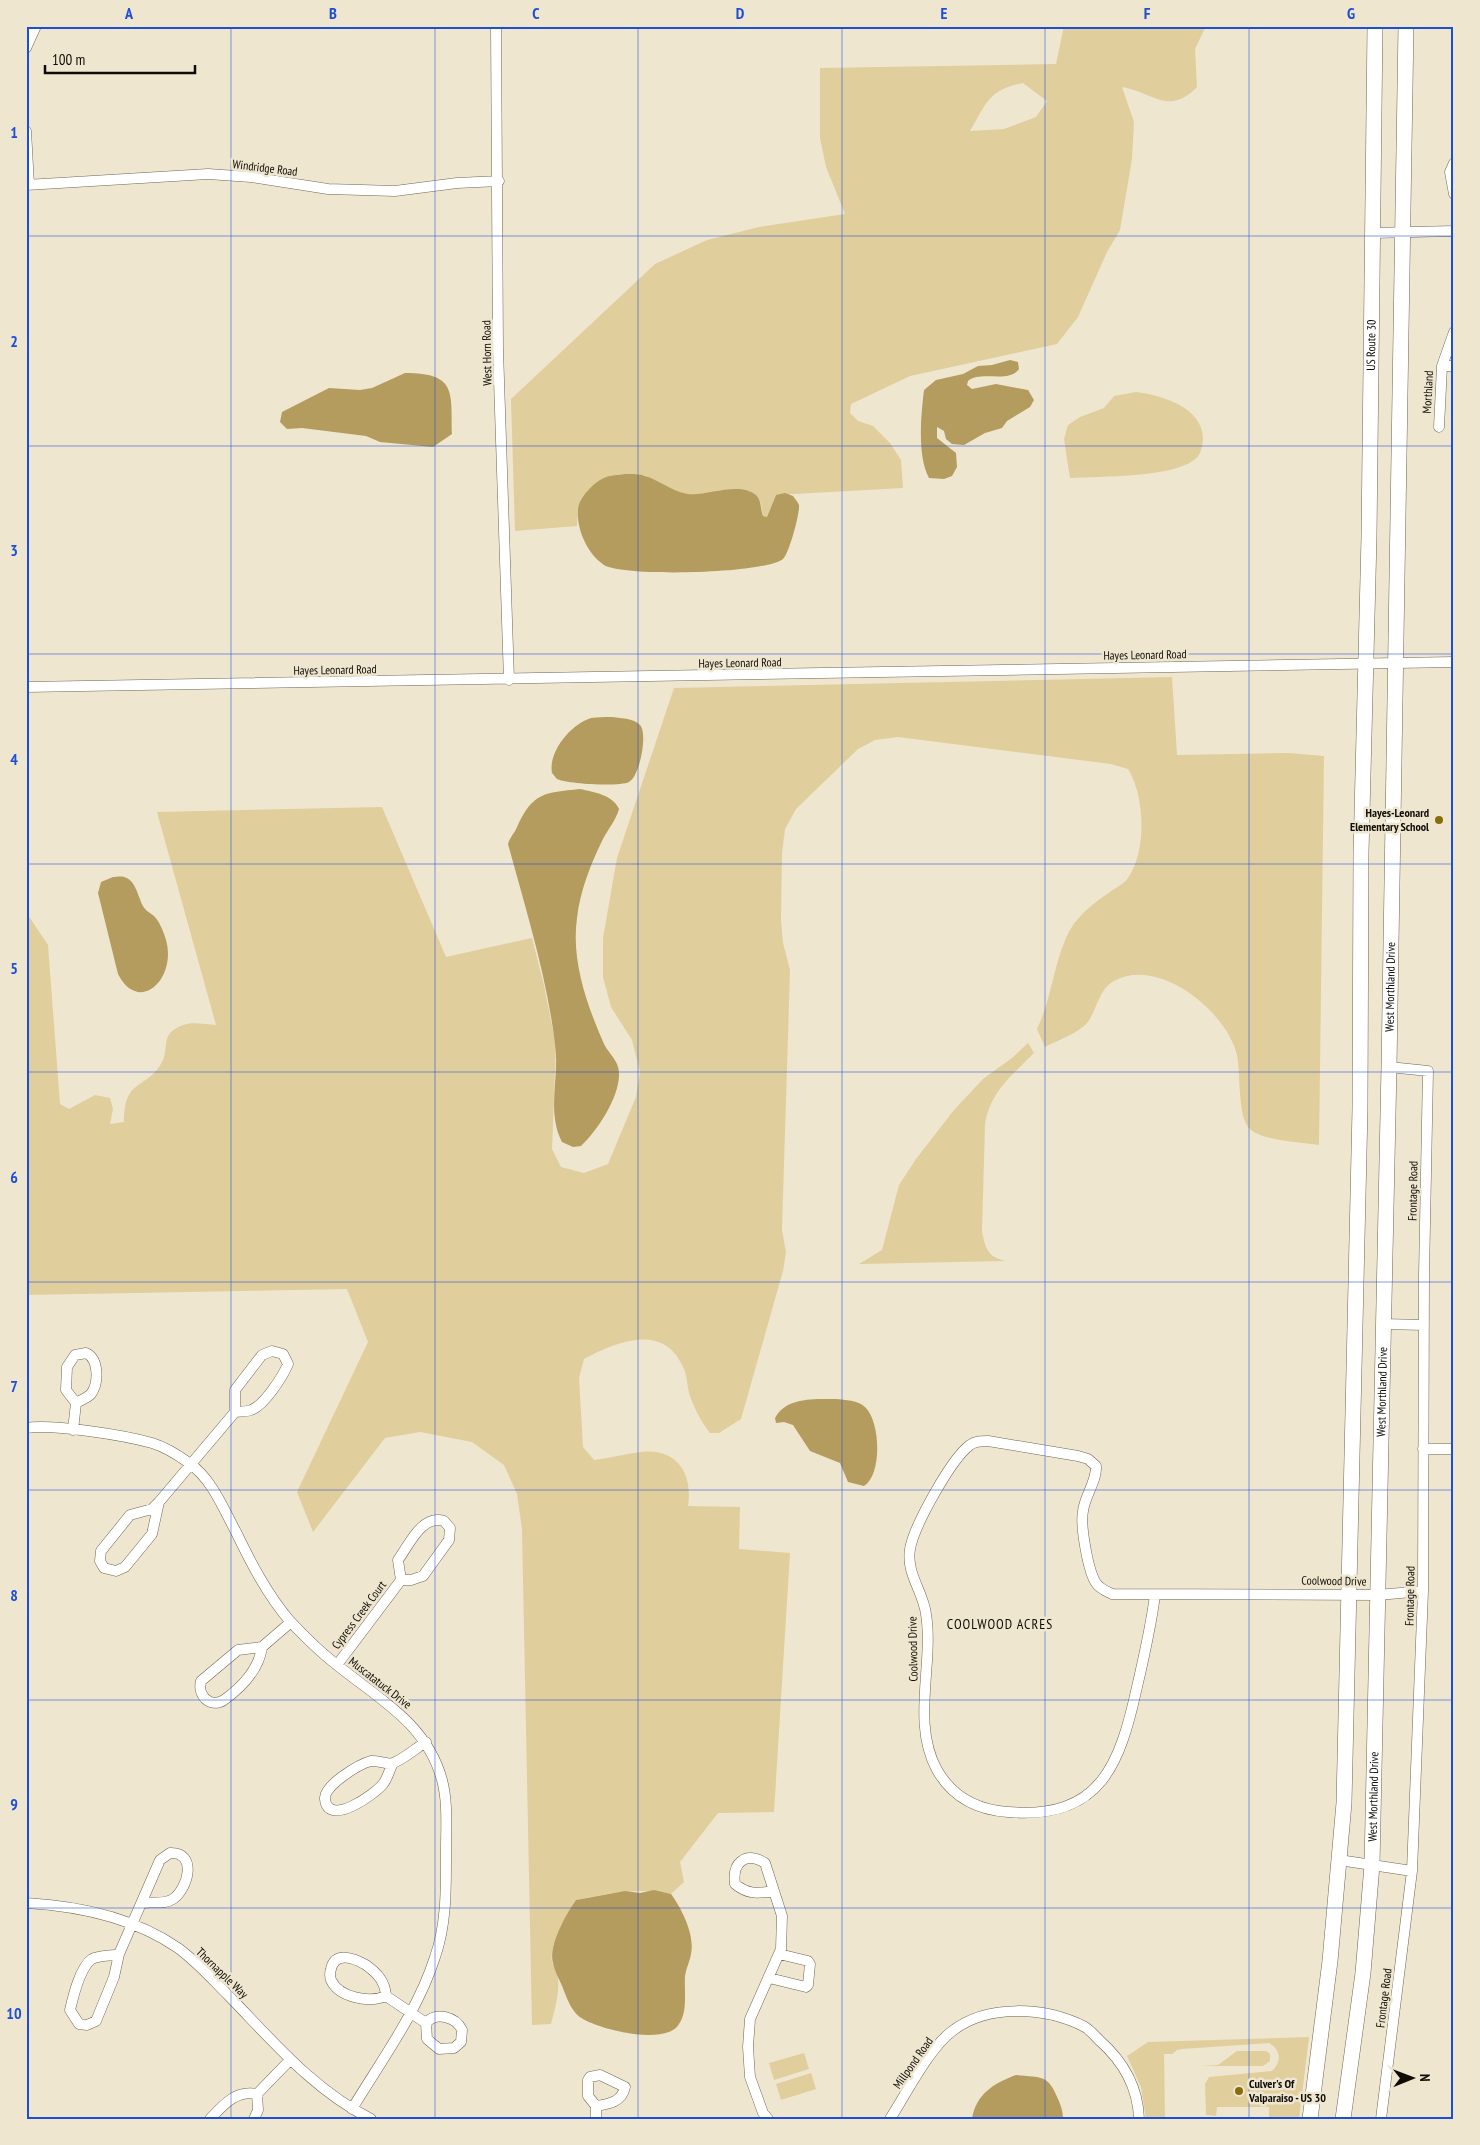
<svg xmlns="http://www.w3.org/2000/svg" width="1480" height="2145" font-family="'PT Sans Narrow',sans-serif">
	<rect width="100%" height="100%" fill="#efe6d0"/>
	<path fill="#e0ce9d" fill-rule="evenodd" d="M1064 26H1206L1195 49 1197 87C1168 116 1155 93 1122 87L1134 122 1132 159 1120 230 1107 252 1078 317 1057 344 910 376 851 404 850 413 858 421 873 426 890 443 901 460 903 488 776 495 767 517 763 516C761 511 762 506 760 501 751 479 706 497 687 494 673 492 657 481 644 475L578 506 577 526 515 531 511 399 655 264 707 240 759 227 845 214 826 167 820 138V68L1056 64ZM1023 83 1047 101 1036 117 1004 129 970 131C987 103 988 90 1023 83Z
		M1136 392C1162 395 1204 408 1203 440 1202 448 1201 455 1194 460 1170 478 1101 476 1070 478L1064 439 1068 425 1080 417 1104 408 1114 396Z
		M1172 677 1177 755 1289 753 1324 756 1319 1145C1302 1142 1262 1141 1250 1129 1237 1117 1241 1073 1237 1055 1227 1012 1159 956 1114 981 1099 989 1097 1009 1088 1022 1079 1033 1058 1040 1045 1047L1037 1029C1051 1000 1053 968 1066 938 1075 917 1091 905 1110 892 1115 888 1124 884 1128 878 1147 851 1145 796 1128 769L1111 764 898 737 875 740 858 749 796 809 785 829 782 853 781 920 783 943 790 970 782 1230 786 1252 783 1271 741 1419 719 1433H710C700 1420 694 1408 689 1393 687 1384 687 1374 683 1367 663 1322 616 1342 584 1359L579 1378 583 1447 594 1460C610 1458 625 1454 641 1452 677 1448 693 1473 688 1506L740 1507 739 1549 790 1553 774 1812 718 1813 680 1862 684 1882 671 1894C639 1887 608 1893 576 1900 566 1914 549 1945 552 1962 553 1966 556 1969 557 1973 561 1988 555 2009 551 2024L532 2025 522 1529 517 1494 504 1465 472 1442 420 1432 385 1438 313 1532 297 1492 368 1342 347 1289 26 1295V912L48 945 60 1104 69 1109 95 1095 110 1098 113 1109 110 1124 124 1122C124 1076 148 1091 163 1060 168 1049 162 1037 175 1029 188 1020 201 1024 216 1025L157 812 382 807 446 957 532 938 544 985 556 1046 552 1149 561 1167 584 1173 608 1164 636 1097 640 1072 632 1040 611 1007 603 977V938L617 858 674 688Z
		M1028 1043 1034 1053C1012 1075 990 1092 985 1124L982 1232C986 1250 988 1257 1006 1261L859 1264 882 1250 899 1185 916 1159 954 1110 983 1079 1012 1058Z
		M1309 2037 1299 2119H1269V2107H1217L1216 2116 1206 2115 1205 2084 1209 2077 1272 2071C1282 2062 1281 2050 1269 2043L1182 2049 1177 2050 1172 2054H1164L1165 2119H1146L1141 2087 1127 2056 1148 2042Z
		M1237 2051H1266L1270 2054V2061L1263 2066H1201L1218 2065Z
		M804 2053 809 2069 774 2080 769 2063Z
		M811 2073 816 2089 781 2100 776 2084Z"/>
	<path fill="#b39c5e" d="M1010 360 1018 362 1019 369C1009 384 981 370 968 381L967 385 972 389 996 384 1028 390 1034 400 1030 407 1007 421 1002 428 985 433 964 445 952 444 946 439 944 431 937 427V438L956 453 957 467 952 476 944 479 929 478C917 456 921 415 924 390L936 380 963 374 978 366 992 365Z
		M405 373C457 373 451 392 452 434L433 447 380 442 366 436 302 428 287 429 280 422 282 412 329 388 360 390 372 388Z
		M626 474C632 474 640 474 645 476 659 480 673 492 688 494 708 496 739 481 756 495 762 501 760 509 763 516L767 517 776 495 785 493 793 496C795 499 798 502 799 505 800 513 789 554 783 559 764 574 623 577 604 565 587 554 576 528 578 509 579 498 594 482 604 478 610 475 619 475 626 474Z
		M611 717C619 718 634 718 640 725 648 733 640 776 629 782 619 787 568 784 557 779 555 777 554 775 552 773 548 752 571 724 591 718 597 717 604 717 611 717Z
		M580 789C594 792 613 795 619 809 616 820 608 829 603 839 591 863 580 891 577 918 571 961 587 1005 604 1044 609 1054 619 1061 619 1073 620 1097 597 1131 581 1146L573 1147 562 1142C546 1111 560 1077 555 1044 547 977 526 910 508 844 510 837 514 834 517 827 533 792 544 793 580 789Z
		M113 877C116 877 121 876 124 877 136 880 138 897 143 906 145 910 150 913 154 916 160 922 164 933 166 940 177 979 139 1015 118 974L98 893 101 882Z
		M836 1399C845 1400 858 1400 865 1407 881 1422 882 1475 864 1486L848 1482 840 1463 810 1451 793 1425 784 1422 776 1423 775 1418C786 1397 814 1399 836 1399Z
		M654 1890 671 1894C682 1909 695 1935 691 1954 690 1961 686 1968 685 1976 684 1991 688 2011 679 2024 666 2046 602 2030 583 2019 573 2014 568 2001 564 1991 561 1982 555 1973 553 1963 548 1946 566 1914 576 1900L625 1891 640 1893Z
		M1016 2075C1042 2078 1048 2074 1058 2099 1061 2106 1063 2111 1063 2119H972C976 2094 994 2083 1016 2075Z"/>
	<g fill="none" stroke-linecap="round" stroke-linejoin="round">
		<defs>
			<path id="minor" d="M496 26 498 350 509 680
				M26 48 36 26
				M26 131 29 185
				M1454 163 1450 172 1454 194
				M26 185 208 174 251 177 328 189 395 191 457 183 499 181
				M1372 233 1454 231
				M1442 366H1454
				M1439 427 1442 366 1454 332
				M26 687 1454 662
				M1383 1324 1424 1325
				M26 1428C54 1424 123 1435 152 1443 165 1447 178 1455 189 1463 212 1479 223 1508 236 1532 251 1563 267 1594 289 1620 304 1636 320 1652 337 1665 379 1699 427 1724 442 1780 448 1802 446 1828 446 1850 446 1886 447 1923 435 1957 418 2011 381 2061 352 2109
				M73 1430 76 1403C81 1400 87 1398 91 1394 99 1383 99 1359 86 1353L75 1355 67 1367 66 1390 76 1403
				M1423 1449H1454
				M159 1502 152 1534 125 1567 116 1571 104 1568 100 1561 101 1551 130 1515 152 1509 159 1502 235 1412C240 1411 246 1412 251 1410 264 1406 283 1376 288 1364L283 1354 272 1351 262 1355 235 1390V1412
				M1155 1595C1151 1626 1144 1657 1137 1687 1120 1764 1101 1820 1008 1812 978 1810 953 1798 937 1770 911 1723 934 1664 926 1614 923 1591 906 1574 910 1549 914 1526 951 1459 970 1445 975 1441 981 1441 988 1441L1078 1456 1088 1459 1096 1466C1097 1481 1085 1495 1083 1511 1080 1525 1088 1571 1096 1583 1100 1589 1106 1591 1112 1594L1378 1595 1423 1591
				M262 1647C259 1669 242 1687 224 1700 210 1709 197 1695 201 1681L238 1650 262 1647 291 1622
				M337 1665 401 1580H411L423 1576 449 1540 450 1528 444 1521C422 1514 409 1545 398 1560L401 1580
				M393 1763C389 1770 388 1778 383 1784 375 1794 328 1828 325 1799 323 1786 359 1764 371 1761 378 1760 386 1765 393 1763 404 1759 416 1748 426 1742
				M1339 1860 1412 1871
				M26 1903C80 1906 133 1917 178 1948 196 1961 212 1979 228 1995 272 2040 313 2090 371 2119
				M119 1954C111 1956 99 1955 92 1959 80 1967 73 1997 70 2010L79 2024 87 2025 96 2021 114 1977 119 1954 160 1860 170 1853C198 1852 188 1889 173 1899 164 1905 152 1901 142 1903
				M769 1978 806 1987 808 1985 810 1964 808 1961 779 1954
				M386 1996C370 2003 339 1998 331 1980 330 1977 330 1972 331 1969 335 1951 354 1958 366 1965 377 1973 385 1981 386 1996L426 2023 427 2039 439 2049 454 2048 461 2042 462 2030C456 2017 436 2011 426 2023
				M257 2094 290 2060
				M210 2119C224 2104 236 2090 257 2094
				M254 2119 258 2110 257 2094
				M596 2119V2106L588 2096V2080L590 2077 600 2075 625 2087C622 2102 609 2104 596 2106
				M768 2119 763 2113 750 2077 748 2047 750 2019 781 1949 782 1916 765 1863C745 1851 732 1863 735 1884 747 1894 757 1894 773 1891
				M890 2119C906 2094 929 2049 951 2032 987 2003 1046 2007 1085 2027 1090 2030 1095 2036 1099 2040 1123 2061 1138 2086 1139 2119
				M1381 2119 1412 1871 1423 1591 1424 1275 1428 1071 1389 1067"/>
			<g id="highway">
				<path id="s1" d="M1310 2119 1330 1961 1344 1803 1360 1109 1361 853 1369 537 1375 26"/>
				<path id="s2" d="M1343 2119 1363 1973 1372 1865 1389 1067 1406 26"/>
			</g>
		</defs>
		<use href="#minor" stroke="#6e6753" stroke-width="11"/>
		<use href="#highway" stroke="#6e6753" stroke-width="16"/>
		<use href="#minor" stroke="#fff" stroke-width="10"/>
		<use href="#highway" stroke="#fff" stroke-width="15"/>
	</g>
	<path fill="none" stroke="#1d4ed8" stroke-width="1" stroke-opacity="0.55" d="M231 26V2119M435 26V2119M638 26V2119M842 26V2119M1045 26V2119M1249 26V2119M26 236H1454M26 446H1454M26 654H1454M26 864H1454M26 1072H1454M26 1282H1454M26 1490H1454M26 1700H1454M26 1908H1454"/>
	<g fill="#886c0b" stroke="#efe6d0" stroke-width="2">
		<circle cx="1439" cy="820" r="5"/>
		<circle cx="1239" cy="2091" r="5"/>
	</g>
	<g text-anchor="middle" stroke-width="5" stroke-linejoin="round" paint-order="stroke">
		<g font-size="12" fill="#0e0c05" stroke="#efe6d0">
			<text transform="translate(265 168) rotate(7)" y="4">Windridge Road</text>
			<text dy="4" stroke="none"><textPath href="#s1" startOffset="1776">US Route 30</textPath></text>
			<text transform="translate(487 353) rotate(-91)" y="4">West Horn Road</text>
			<text transform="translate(1428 392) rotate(-87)" y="4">Morthland</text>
			<text transform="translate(1145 655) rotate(-1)" y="4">Hayes Leonard Road</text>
			<text transform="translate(740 663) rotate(-1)" y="4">Hayes Leonard Road</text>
			<text transform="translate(335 670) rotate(-1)" y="4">Hayes Leonard Road</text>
			<text dy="4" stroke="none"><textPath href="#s2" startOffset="1134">West Morthland Drive</textPath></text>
			<text transform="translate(1413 1191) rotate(-89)" y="4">Frontage Road</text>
			<text dy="4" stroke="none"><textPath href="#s2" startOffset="729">West Morthland Drive</textPath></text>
			<text transform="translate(1334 1581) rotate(1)" y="4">Coolwood Drive</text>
			<text transform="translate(1410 1596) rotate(-89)" y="4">Frontage Road</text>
			<text transform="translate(359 1615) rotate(-53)" y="4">Cypress Creek Court</text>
			<text transform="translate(913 1649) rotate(-91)" y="4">Coolwood Drive</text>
			<text transform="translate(380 1683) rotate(38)" y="4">Muscatatuck Drive</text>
			<text dy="4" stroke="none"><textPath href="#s2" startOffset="324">West Morthland Drive</textPath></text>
			<text transform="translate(222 1973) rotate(44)" y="4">Thornapple Way</text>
			<text transform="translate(1384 1998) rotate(-83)" y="4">Frontage Road</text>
			<text transform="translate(913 2063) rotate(-55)" y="4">Millpond Road</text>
		</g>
		<g font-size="12" font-weight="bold" fill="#0e0c05" stroke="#efe6d0" text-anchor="end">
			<text x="1429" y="817">Hayes-Leonard<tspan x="1429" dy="14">Elementary School</tspan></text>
			<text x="1249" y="2088" text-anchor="start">Culver's Of<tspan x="1249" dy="14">Valparaiso - US 30</tspan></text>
		</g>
		<g font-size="14" letter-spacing="1" fill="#0e0c05" stroke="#efe6d0">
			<text x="1000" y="1629">COOLWOOD ACRES</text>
		</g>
	</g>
	<rect width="1480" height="2145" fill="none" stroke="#efe6d0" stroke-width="55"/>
	<g transform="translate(1412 2078) rotate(89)" stroke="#efe6d0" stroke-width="4" paint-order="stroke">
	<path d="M0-4L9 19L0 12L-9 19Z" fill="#0e0c05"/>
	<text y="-8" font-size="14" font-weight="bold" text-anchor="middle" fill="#0e0c05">N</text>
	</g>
	<path d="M45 65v8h150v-8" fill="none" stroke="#0e0c05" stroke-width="2.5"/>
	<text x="52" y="65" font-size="15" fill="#0e0c05" stroke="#efe6d0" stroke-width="4" paint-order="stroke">100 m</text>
	<rect x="28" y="28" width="1424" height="2090" fill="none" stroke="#1d4ed8" stroke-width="2"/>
	<g font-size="16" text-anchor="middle" font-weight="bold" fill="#1d4ed8">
		<text x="129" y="19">A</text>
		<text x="333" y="19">B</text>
		<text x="536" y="19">C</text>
		<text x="740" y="19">D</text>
		<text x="944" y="19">E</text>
		<text x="1147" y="19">F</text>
		<text x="1351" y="19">G</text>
		<text x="14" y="138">1</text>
		<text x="14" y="347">2</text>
		<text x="14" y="556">3</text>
		<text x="14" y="765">4</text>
		<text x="14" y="974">5</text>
		<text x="14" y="1183">6</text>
		<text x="14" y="1392">7</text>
		<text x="14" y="1601">8</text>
		<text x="14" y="1810">9</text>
		<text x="14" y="2019">10</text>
	</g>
</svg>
